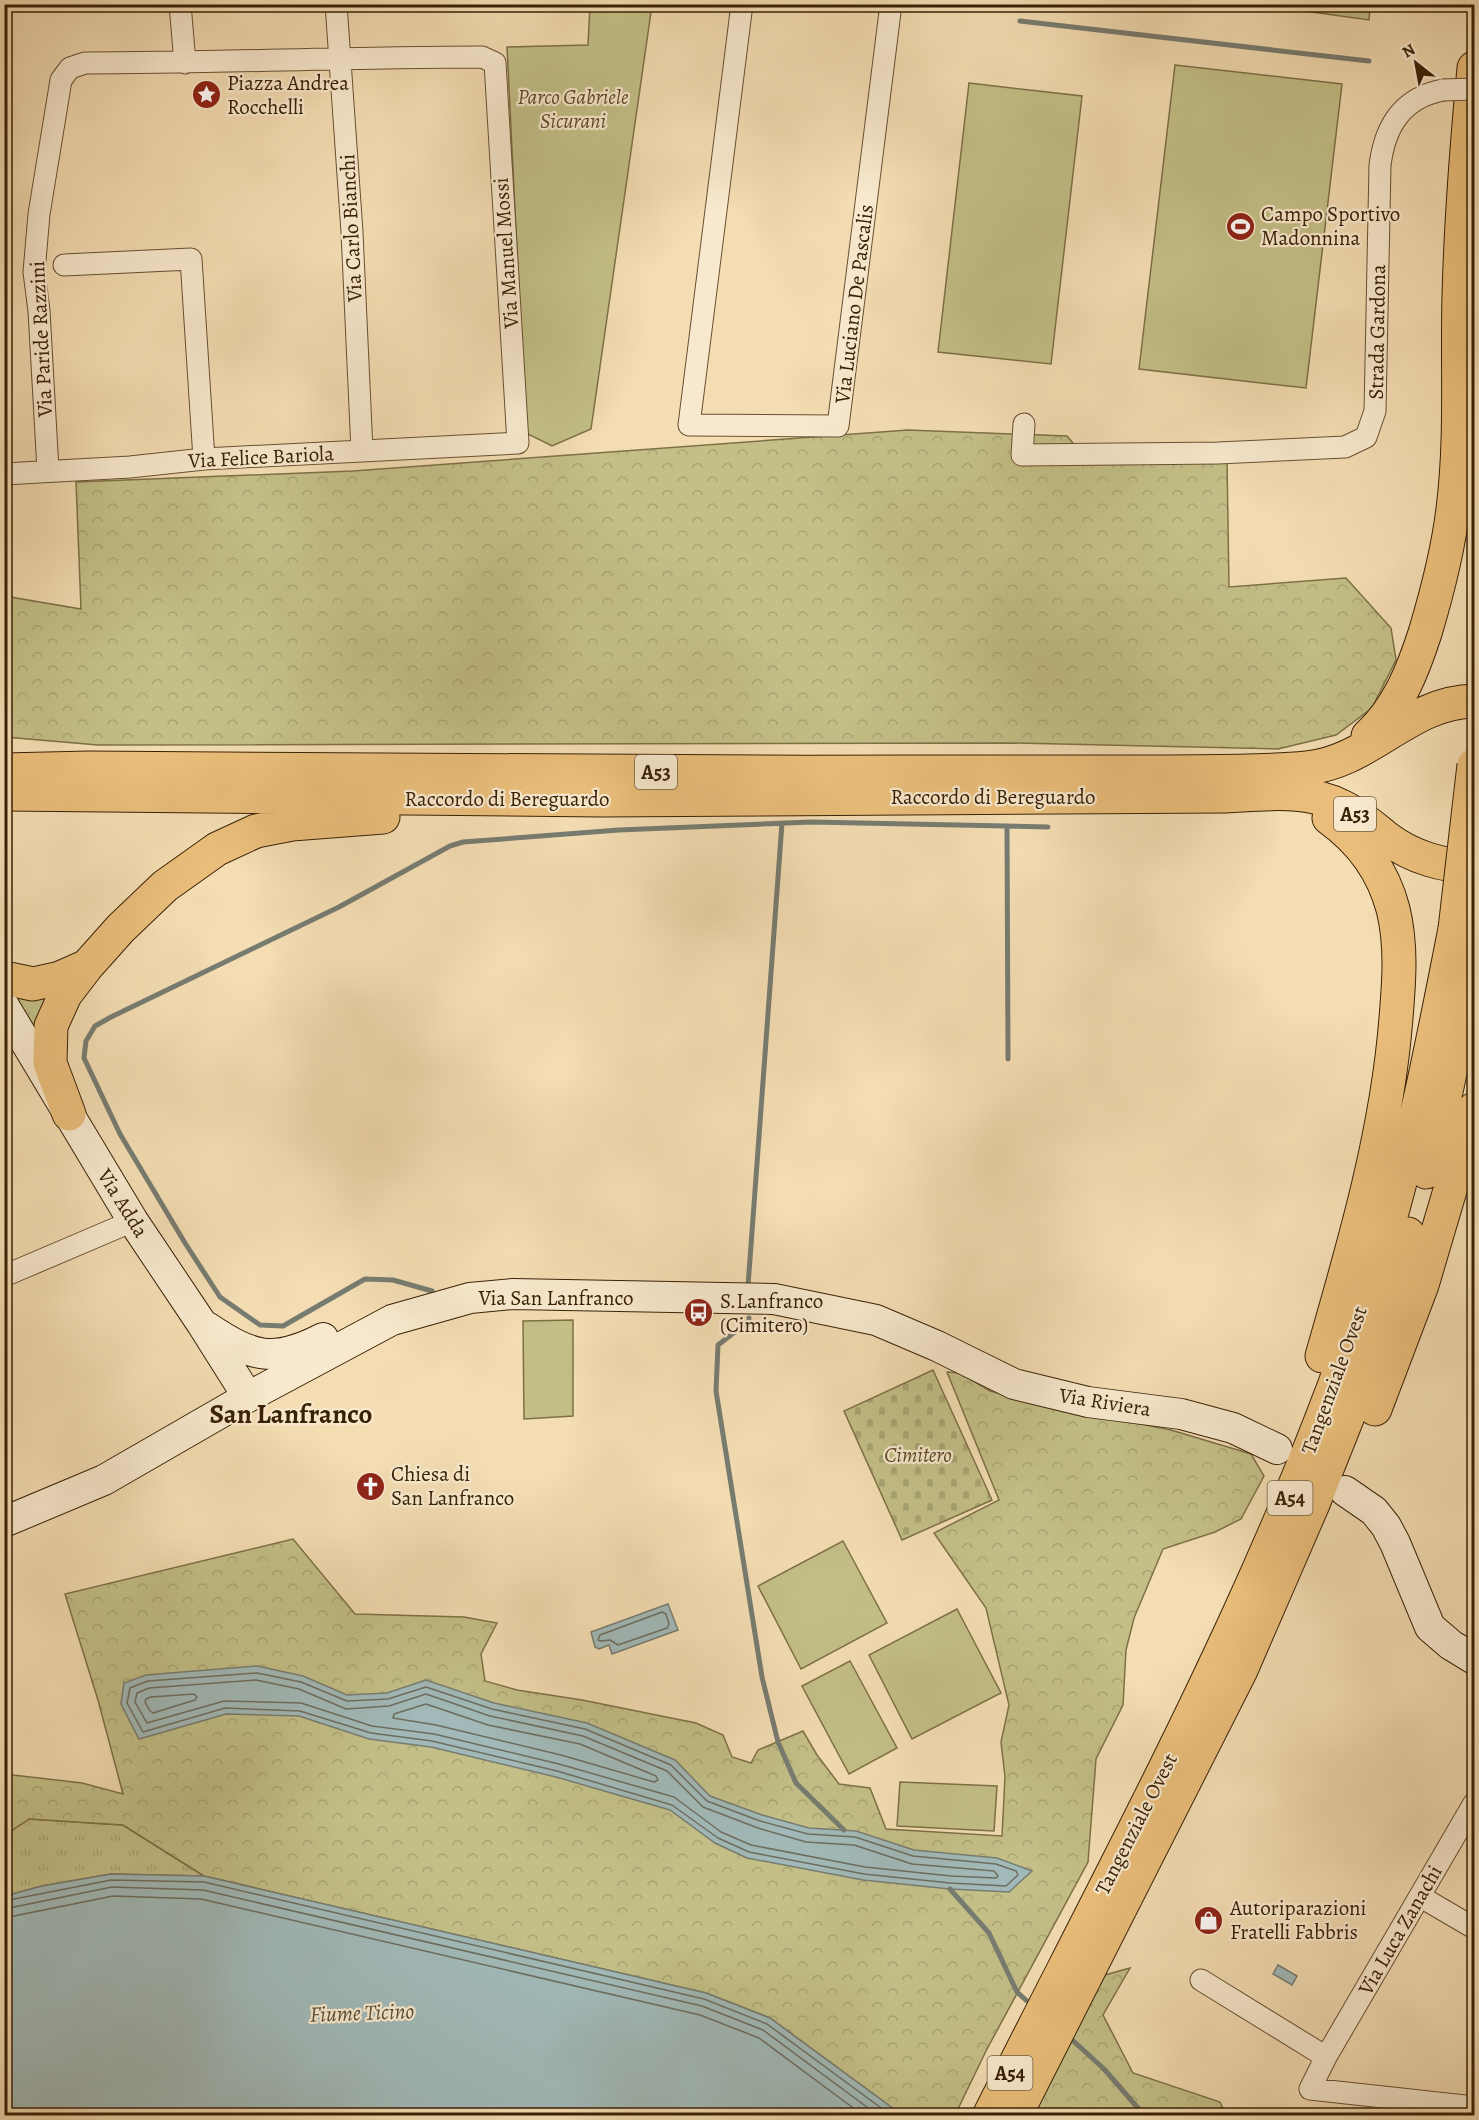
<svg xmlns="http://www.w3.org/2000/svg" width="1479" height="2120" font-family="Alegreya,serif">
	<defs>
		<pattern id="grass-tufts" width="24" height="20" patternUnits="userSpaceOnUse" patternTransform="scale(1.5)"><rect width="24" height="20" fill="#c3bf87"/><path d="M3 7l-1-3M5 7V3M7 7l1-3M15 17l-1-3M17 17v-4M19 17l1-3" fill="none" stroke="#a8a473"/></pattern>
		<pattern id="forest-crowns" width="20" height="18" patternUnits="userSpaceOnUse" patternTransform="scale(1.5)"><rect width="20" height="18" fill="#c3bf87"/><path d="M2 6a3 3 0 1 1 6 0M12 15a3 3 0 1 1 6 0" fill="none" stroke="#a8a473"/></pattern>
		<pattern id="cemetery-stones" width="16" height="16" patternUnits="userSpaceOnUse" patternTransform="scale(1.5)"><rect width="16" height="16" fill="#c3bf87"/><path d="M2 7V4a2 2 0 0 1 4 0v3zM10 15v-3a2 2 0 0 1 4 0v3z" fill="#a8a473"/></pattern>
	</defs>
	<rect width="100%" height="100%" fill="#f4ddb3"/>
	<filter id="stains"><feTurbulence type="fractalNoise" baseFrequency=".00333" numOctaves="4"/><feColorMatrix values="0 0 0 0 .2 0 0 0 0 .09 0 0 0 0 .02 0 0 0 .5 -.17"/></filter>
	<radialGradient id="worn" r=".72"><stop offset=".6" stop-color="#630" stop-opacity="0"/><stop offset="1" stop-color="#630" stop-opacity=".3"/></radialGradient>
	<path fill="url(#grass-tufts)" stroke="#7e7046" stroke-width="1.5" d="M50 989 36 1033 13 993Z
		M29 1819 123 1825 204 1876 111 1874 42 1886 5 1896V1835Z"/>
	<path fill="url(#forest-crowns)" stroke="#7e7046" stroke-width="1.5" d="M1262 5H1370L1369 20Z
		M908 430 1067 436 1088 461 1227 460 1229 587 1346 578 1391 628 1396 660 1372 708 1336 735 1278 749 1011 743 98 745 5 737 4 596 81 609 76 482 353 471Z
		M947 1372 960 1373 990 1391 1046 1405 1171 1430 1251 1454 1264 1476 1241 1519 1215 1532 1163 1549 1134 1618 1126 1650 1123 1705 1096 1759 1088 1862 987 2049 955 2115H902L770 2018 706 1993 204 1876 123 1825 29 1819 5 1835V1774L82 1783 123 1794 98 1700 65 1594 293 1539 355 1614 464 1617 497 1623 481 1654 485 1681 517 1690 582 1700 696 1723 723 1735 732 1757 751 1763 758 1750 803 1731 817 1755 839 1784 870 1788 886 1829 1002 1836 1005 1777 1001 1742 1009 1705 986 1608 934 1533 999 1500Z
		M1130 1968 1103 2015 1133 2073 1220 2102 1226 2115 1033 2116 1090 1998 1105 1975Z"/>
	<path fill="url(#cemetery-stones)" stroke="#7e7046" stroke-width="1.5" d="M933 1370 992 1500 902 1540 844 1411Z"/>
	<path fill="#c3bf87" stroke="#7e7046" stroke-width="1.5" d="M590 5H652L591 429 552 446 526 433 507 47 588 45Z
		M1175 65 1342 84 1306 388 1139 369Z
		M969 83 1082 96 1051 364 938 352Z
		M573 1320V1416L524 1419 523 1321Z
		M843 1541 887 1623 801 1669 758 1586Z
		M957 1609 1001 1693 912 1739 869 1655Z
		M850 1661 897 1748 849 1774 802 1686Z
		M900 1782 997 1786 994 1831 897 1826Z"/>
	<path fill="#a1b9b8" stroke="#777c71" stroke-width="1.5" d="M668 1604 678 1630 612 1654 609 1645 599 1649 595 1647 591 1632Z
		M257 1666 303 1676 347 1695 387 1693 426 1680 494 1703 587 1723 675 1760 710 1796 762 1815 809 1828 856 1831 914 1850 997 1858 1032 1871 1009 1892 950 1889 863 1880 747 1858 715 1843 670 1810 556 1777 431 1747 369 1739 299 1716 226 1714 139 1739 121 1704 124 1683 146 1675Z
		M111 1874 204 1876 706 1993 770 2018 902 2115H5V1896L42 1886Z
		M1278 1965 1297 1976 1292 1985 1273 1974Z"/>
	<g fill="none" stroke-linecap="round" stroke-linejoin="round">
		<path stroke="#6d6d5f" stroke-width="1.5" d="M662 1612 666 1614 669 1624 667 1628 618 1645 610 1640 601 1641 598 1640 600 1635Z
			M257 1673 301 1682 347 1701 388 1699 426 1687 492 1709 585 1729 671 1765 707 1801 760 1821 808 1834 855 1837 913 1856 996 1864 1016 1871 1018 1875 1006 1886 950 1883 864 1874 749 1852 718 1838 672 1805 557 1771 432 1741 371 1733 300 1711 225 1708 143 1732 127 1703 130 1688 148 1681Z
			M256 1680 299 1689 346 1709 389 1706 426 1694 490 1716 583 1736 667 1771 703 1807 758 1828 806 1842 854 1845 912 1864 994 1871 998 1876 996 1878 951 1876 865 1867 751 1845 721 1832 674 1797 559 1764 434 1734 372 1726 301 1703 224 1701 147 1723 135 1702 137 1693 149 1688Z
			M194 1694 197 1697 195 1700 153 1713 150 1711 145 1702 146 1699 151 1697Z
			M426 1704 488 1725 580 1744 656 1776 658 1780 654 1782 561 1755 436 1725 393 1718 394 1714Z
			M4 1901 111 1880 204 1882 704 1999 767 2024 892 2116
			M4 1909 112 1887 203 1890 702 2006 763 2030 879 2116
			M4 1918 113 1896 201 1899 700 2015 759 2038 864 2116"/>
		<path stroke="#777c71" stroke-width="5" d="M1020 21 1369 61
			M1007 826 1008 1059
			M748 1286 782 823
			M432 1291 393 1280 365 1279 283 1326 260 1325 220 1297 185 1243 120 1134 84 1058 86 1041 95 1026 111 1017 339 907 450 846 463 842 619 830 811 822 1048 827
			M749 1318V1321L718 1345 716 1391 762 1677 778 1742 796 1783 844 1830
			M950 1889 989 1933 1017 1992 1027 2001
			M1068 2036 1104 2069 1145 2116"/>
		<defs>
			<path id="street" d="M180 4 185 63
				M336 4 352 232 362 451
				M742 4 689 425 838 426 891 4
				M64 265 191 259 204 459
				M1024 424 1022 455 1218 453 1345 447 1366 437 1375 411 1380 165C1385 126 1402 98 1443 90
				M4 474 130 467 204 459 518 443 495 63 482 57C349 57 217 63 85 63L70 68 61 80 39 214 34 272 39 311 48 470
				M4 1276 133 1221
				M1474 1803 1326 2057 1310 2089 1474 2107
				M1421 1897 1474 1928
				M1201 1980 1326 2057"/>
			<path id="secondary" d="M4 1006 133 1221 202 1324 248 1397
				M207 1327C252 1357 273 1364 323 1338
				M1345 1491 1374 1511 1386 1526 1395 1543 1430 1627 1451 1645 1474 1659
				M4 1522 104 1480 248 1397 392 1320 470 1298 513 1294 774 1299 876 1320 937 1346 1014 1384 1088 1402 1181 1414 1233 1428 1277 1449"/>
			<path id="highway" d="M1368 736C1398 709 1413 670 1425 633 1437 593 1448 551 1453 509 1462 438 1457 366 1459 295 1461 219 1467 143 1474 68
				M4 770 89 768C366 770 643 773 920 772 997 772 1075 772 1152 772 1204 771 1256 773 1307 768 1370 762 1409 702 1474 701
				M4 794 601 800 1226 796C1266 794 1306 788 1343 807 1360 815 1374 828 1388 839 1412 857 1445 867 1474 866
				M4 978 33 984 60 978 87 966
				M69 1114 50 1063 51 1026 65 995 87 966 121 928 165 886 217 849 256 831 292 824 383 817
				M1426 1172 1440 1120 1474 959
				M1322 1356C1354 1245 1387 1133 1396 1018 1399 982 1402 945 1393 909 1383 871 1361 841 1329 818
				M1375 1409 1422 1285 1474 1109
				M989 2116C1132 1831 1289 1549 1383 1243 1414 1140 1434 1035 1455 929
				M1015 2116 1241 1670 1313 1504 1368 1366 1408 1234"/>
		</defs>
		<use href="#street" stroke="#685031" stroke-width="23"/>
		<use href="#secondary" stroke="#392106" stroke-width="32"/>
		<use href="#highway" stroke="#392106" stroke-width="35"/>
		<use href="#street" stroke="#f8e9ce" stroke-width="21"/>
		<use href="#secondary" stroke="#f8e9ce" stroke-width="30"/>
		<use href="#highway" stroke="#eabe7a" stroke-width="33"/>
		<defs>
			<path id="street-bridge" d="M1443 90 1474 89"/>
			<path id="highway-bridge" d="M1455 929 1474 765"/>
		</defs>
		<use href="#street-bridge" stroke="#685031" stroke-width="23" stroke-linecap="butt"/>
		<use href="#highway-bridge" stroke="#392106" stroke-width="35" stroke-linecap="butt"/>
		<use href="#street-bridge" stroke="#f8e9ce" stroke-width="21"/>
		<use href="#highway-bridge" stroke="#eabe7a" stroke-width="33"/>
	</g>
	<defs>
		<symbol id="sight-disc" viewBox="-11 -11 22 22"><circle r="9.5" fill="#8f2418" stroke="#f8e9ce"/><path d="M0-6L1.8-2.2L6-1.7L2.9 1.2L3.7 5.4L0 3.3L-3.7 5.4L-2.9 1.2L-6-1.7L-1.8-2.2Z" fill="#fff"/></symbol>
		<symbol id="stadium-disc" viewBox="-11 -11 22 22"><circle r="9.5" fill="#8f2418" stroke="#f8e9ce"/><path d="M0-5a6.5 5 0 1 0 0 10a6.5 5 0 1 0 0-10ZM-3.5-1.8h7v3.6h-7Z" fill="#fff"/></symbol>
		<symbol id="bus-disc" viewBox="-11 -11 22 22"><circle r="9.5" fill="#8f2418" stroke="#f8e9ce"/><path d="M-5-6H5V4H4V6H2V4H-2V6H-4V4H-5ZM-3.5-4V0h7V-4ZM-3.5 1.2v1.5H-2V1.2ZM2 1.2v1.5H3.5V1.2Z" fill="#fff"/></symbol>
		<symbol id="church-disc" viewBox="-11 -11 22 22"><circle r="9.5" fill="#8f2418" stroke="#f8e9ce"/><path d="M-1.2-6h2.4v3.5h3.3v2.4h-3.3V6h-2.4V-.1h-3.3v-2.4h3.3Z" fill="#fff"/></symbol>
		<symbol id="shop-disc" viewBox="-11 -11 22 22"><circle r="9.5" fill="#8f2418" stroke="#f8e9ce"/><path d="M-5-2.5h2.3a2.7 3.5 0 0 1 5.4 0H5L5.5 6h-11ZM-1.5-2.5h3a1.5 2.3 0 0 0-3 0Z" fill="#fff"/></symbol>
	</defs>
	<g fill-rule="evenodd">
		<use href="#sight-disc" x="190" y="78" width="33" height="33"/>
		<use href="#stadium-disc" x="1224" y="210" width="33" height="33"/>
		<use href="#bus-disc" x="682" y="1296" width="33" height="33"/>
		<use href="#church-disc" x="354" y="1470" width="33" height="33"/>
		<use href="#shop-disc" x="1192" y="1904" width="33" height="33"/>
	</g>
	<g text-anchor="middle" stroke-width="4.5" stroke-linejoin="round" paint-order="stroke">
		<g fill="#f8e9ce" stroke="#725d42" stroke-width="1.5">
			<rect x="635" y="755" width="42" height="34" rx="4.5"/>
			<rect x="1334" y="797" width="42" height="34" rx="4.5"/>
			<rect x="1267.5" y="1481" width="45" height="34" rx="4.5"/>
			<rect x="987.5" y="2056" width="45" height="34" rx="4.5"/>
		</g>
		<g font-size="20" font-weight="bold" fill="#392106">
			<text x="656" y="779">A53</text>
			<text x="1355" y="821">A53</text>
			<text x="1290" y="1505">A54</text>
			<text x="1010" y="2080">A54</text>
		</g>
		<g font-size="21" fill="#392106" stroke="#f8e9ce" text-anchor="start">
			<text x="227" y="90">Piazza Andrea<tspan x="227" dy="24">Rocchelli</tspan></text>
			<text x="1261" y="221">Campo Sportivo<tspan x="1261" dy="24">Madonnina</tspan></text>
			<text x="720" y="1308">S.Lanfranco<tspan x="720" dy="24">(Cimitero)</tspan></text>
			<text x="391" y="1481">Chiesa di<tspan x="391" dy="24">San Lanfranco</tspan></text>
			<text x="1230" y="1915">Autoriparazioni<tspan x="1230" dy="24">Fratelli Fabbris</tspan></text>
		</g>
		<g font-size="21" font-style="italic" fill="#5c4826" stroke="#f8e9ce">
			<text x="573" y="104">Parco Gabriele<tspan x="573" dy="24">Sicurani</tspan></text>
			<text x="918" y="1462">Cimitero</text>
		</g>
		<g font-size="21" fill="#392106" stroke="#f8e9ce">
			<text transform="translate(351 228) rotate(-93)" y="7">Via Carlo Bianchi</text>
			<text transform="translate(506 253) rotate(-94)" y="7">Via Manuel Mossi</text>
			<text transform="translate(854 304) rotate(-83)" y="7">Via Luciano De Pascalis</text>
			<text transform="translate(1377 332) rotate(-89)" y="7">Strada Gardona</text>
			<text transform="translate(41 339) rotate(-93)" y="7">Via Paride Razzini</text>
			<text transform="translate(261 457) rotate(-3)" y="7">Via Felice Bariola</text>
			<text x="993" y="804">Raccordo di Bereguardo</text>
			<text x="507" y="806">Raccordo di Bereguardo</text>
			<text transform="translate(123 1203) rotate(58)" y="7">Via Adda</text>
			<text x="556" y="1305">Via San Lanfranco</text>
			<text transform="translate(1334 1380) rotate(-70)" y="7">Tangenziale Ovest</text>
			<text transform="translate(1105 1402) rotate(9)" y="7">Via Riviera</text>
			<text transform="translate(1136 1824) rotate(-63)" y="7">Tangenziale Ovest</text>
			<text transform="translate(1400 1930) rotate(-60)" y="7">Via Luca Zanachi</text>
		</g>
		<g font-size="22" font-style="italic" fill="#584f3b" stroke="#f8e9ce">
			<text transform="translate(362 2012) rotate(-2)" y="8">Fiume Ticino</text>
		</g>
		<g font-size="27" font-weight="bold" fill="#392106" stroke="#f8e9ce">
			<text x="291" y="1423">San Lanfranco</text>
		</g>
	</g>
	<rect width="1479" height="2120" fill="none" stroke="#f4ddb3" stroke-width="24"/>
	<rect x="6" y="6" width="1467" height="2108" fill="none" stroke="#392106" stroke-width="3"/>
	<rect x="12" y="12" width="1455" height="2096" fill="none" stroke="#392106" stroke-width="1.5"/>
	<g transform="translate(1416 63) rotate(329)" stroke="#f8e9ce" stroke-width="4.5" paint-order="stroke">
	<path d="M0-4.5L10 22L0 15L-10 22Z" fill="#392106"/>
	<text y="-9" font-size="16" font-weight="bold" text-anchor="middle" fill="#392106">N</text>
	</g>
	<rect width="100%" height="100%" filter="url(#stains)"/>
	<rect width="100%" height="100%" fill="url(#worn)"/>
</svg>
